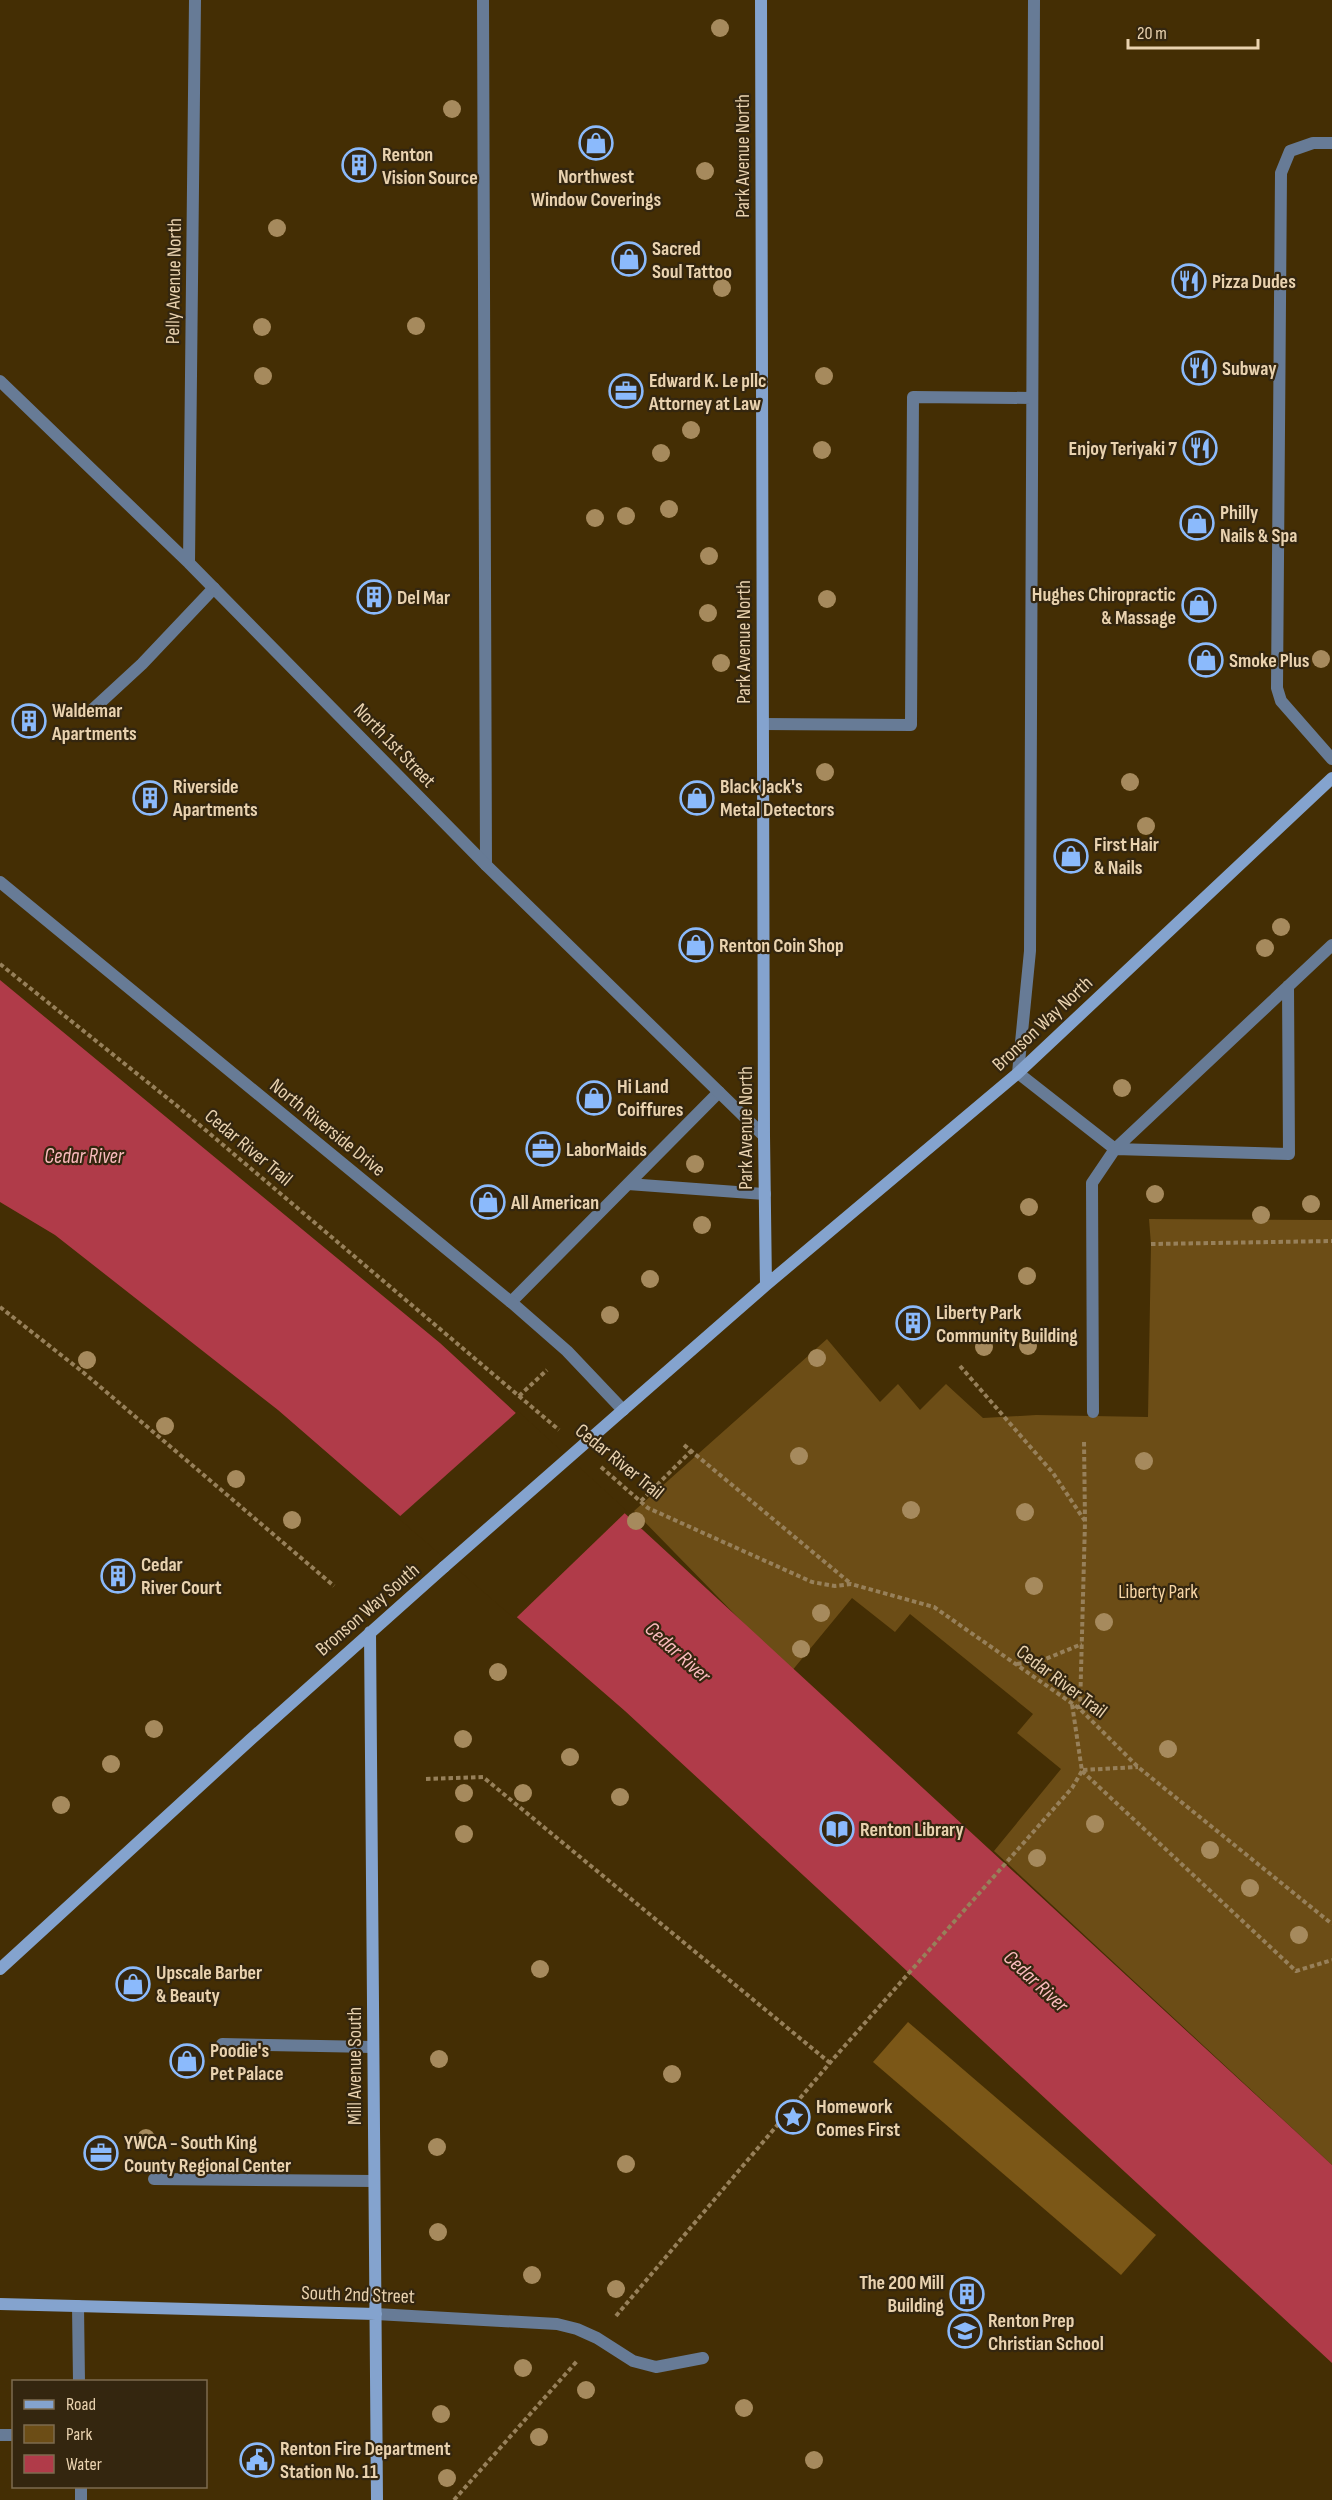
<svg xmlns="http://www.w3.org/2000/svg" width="1332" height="2500" font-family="'Sofia Sans Condensed',sans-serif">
	<rect width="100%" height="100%" fill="#442e04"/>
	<path fill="#6c4d16" d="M1149 1219 1332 1220V2165L994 1851 1061 1769 1017 1733 1033 1714 910 1614 895 1632 852 1598 791 1672 634 1511 827 1339 880 1402 898 1384 920 1410 946 1384 983 1418 1036 1415 1148 1417 1151 1245Z"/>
	<path fill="#7b5717" d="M908 2022 1156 2235 1121 2275 873 2062Z"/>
	<path fill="#b03b49" d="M0 980 440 1343 1332 2165V2363L625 1711 278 1410 55 1235 0 1202Z"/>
	<path fill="#442e04" d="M518 1411 627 1511 515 1619 398 1518Z"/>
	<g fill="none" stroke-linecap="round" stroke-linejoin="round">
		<path stroke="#97805a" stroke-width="4" stroke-dasharray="4.5 3" stroke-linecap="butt" d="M0 964 176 1105 559 1430
			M1151 1244 1332 1241
			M0 1307 84 1373 334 1586
			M960 1366 1053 1473 1085 1521
			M519 1396 547 1370
			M684 1445 850 1583
			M601 1467 648 1508 812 1582 835 1586 851 1584 934 1607 1080 1709 1138 1767 1332 1924
			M641 1501 692 1450
			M1017 1664 1043 1660 1082 1644
			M1080 1709 1085 1522 1084 1440
			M1083 1770 1138 1767
			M1082 1771 1296 1971 1332 1960
			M426 1779 483 1777 830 2063
			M616 2316 834 2058 1072 1788 1082 1771 1072 1704
			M454 2500 578 2360"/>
		<path stroke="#677b96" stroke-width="12" d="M483 0 486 865
			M1034 0 1030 951 1018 1073 1115 1149 1092 1183 1093 1412
			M1332 143H1313L1290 151 1281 173 1277 688 1281 701 1332 759
			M91 711 142 664 214 588
			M763 724 911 725 913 397 1031 398
			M1288 986 1289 1154 1115 1149 1332 945
			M628 1184 765 1194
			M511 1302 719 1092
			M222 2044 373 2047
			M154 2179 374 2181
			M78 2306 79 2382
			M0 2435H14
			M81 2486V2500"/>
		<path stroke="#677b96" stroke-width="12" d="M0 381 189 563 486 865 764 1136
			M189 563 195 0
			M0 882 511 1302 567 1351 623 1410
			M376 2314 557 2324 577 2329 597 2338 633 2361 656 2367 703 2358"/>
		<path stroke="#84a3ce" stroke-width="12" d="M761 0 764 1136 766 1285
			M623 1410 766 1285 1018 1073 1332 778
			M370 1632 377 2500
			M0 1969 250 1740 444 1567
			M0 2304 376 2314"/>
		<path stroke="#84a3ce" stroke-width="12" d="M444 1567 623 1410"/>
	</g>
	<g fill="#a68a5d">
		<circle cx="720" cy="28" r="9"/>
		<circle cx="452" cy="109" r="9"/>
		<circle cx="705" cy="171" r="9"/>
		<circle cx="277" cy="228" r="9"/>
		<circle cx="722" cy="288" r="9"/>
		<circle cx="416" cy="326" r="9"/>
		<circle cx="262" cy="327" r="9"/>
		<circle cx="263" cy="376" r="9"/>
		<circle cx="824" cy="376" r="9"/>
		<circle cx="691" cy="430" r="9"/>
		<circle cx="822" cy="450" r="9"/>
		<circle cx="661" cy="453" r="9"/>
		<circle cx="669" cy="509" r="9"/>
		<circle cx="626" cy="516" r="9"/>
		<circle cx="595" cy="518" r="9"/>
		<circle cx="709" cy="556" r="9"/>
		<circle cx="827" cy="599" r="9"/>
		<circle cx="708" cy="613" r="9"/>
		<circle cx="1321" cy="659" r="9"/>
		<circle cx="721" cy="663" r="9"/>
		<circle cx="825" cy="772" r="9"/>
		<circle cx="1130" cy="782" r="9"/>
		<circle cx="1146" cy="826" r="9"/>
		<circle cx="1281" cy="927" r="9"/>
		<circle cx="1265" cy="948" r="9"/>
		<circle cx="1122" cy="1088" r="9"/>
		<circle cx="695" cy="1164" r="9"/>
		<circle cx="1155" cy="1194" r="9"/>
		<circle cx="1311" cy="1204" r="9"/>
		<circle cx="1029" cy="1207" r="9"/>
		<circle cx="1261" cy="1215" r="9"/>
		<circle cx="702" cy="1225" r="9"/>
		<circle cx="1027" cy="1276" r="9"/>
		<circle cx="650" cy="1279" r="9"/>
		<circle cx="610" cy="1315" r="9"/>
		<circle cx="1028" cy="1346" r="9"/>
		<circle cx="984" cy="1347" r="9"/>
		<circle cx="817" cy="1358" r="9"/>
		<circle cx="87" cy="1360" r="9"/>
		<circle cx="165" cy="1426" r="9"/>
		<circle cx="799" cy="1456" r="9"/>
		<circle cx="1144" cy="1461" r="9"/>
		<circle cx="236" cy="1479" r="9"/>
		<circle cx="911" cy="1510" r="9"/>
		<circle cx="1025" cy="1512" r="9"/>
		<circle cx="292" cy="1520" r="9"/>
		<circle cx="636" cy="1521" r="9"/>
		<circle cx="1034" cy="1586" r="9"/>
		<circle cx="821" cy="1613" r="9"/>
		<circle cx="1104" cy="1622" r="9"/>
		<circle cx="801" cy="1649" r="9"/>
		<circle cx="498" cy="1672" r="9"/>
		<circle cx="154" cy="1729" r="9"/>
		<circle cx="463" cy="1739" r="9"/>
		<circle cx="1168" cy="1749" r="9"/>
		<circle cx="570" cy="1757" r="9"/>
		<circle cx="111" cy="1764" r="9"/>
		<circle cx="464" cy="1793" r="9"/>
		<circle cx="523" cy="1793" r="9"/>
		<circle cx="620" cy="1797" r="9"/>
		<circle cx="61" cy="1805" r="9"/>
		<circle cx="1095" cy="1824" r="9"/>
		<circle cx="464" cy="1834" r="9"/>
		<circle cx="1210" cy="1850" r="9"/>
		<circle cx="1037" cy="1858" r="9"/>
		<circle cx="1250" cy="1888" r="9"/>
		<circle cx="1299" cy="1935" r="9"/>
		<circle cx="540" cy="1969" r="9"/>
		<circle cx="439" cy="2059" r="9"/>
		<circle cx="672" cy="2074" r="9"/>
		<circle cx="146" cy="2138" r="9"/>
		<circle cx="437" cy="2147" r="9"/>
		<circle cx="626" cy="2164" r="9"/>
		<circle cx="438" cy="2232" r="9"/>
		<circle cx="532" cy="2275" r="9"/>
		<circle cx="616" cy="2289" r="9"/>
		<circle cx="523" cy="2368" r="9"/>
		<circle cx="586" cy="2390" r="9"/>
		<circle cx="744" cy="2408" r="9"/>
		<circle cx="441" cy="2414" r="9"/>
		<circle cx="539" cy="2437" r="9"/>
		<circle cx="814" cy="2460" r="9"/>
		<circle cx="447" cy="2478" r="9"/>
	</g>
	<defs>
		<symbol id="shop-ring" viewBox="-11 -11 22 22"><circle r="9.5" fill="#34260f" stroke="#8bbafc" stroke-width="1.5"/><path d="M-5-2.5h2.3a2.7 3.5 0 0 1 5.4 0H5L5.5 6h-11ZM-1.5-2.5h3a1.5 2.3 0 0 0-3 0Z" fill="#8bbafc"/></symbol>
		<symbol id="building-ring" viewBox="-11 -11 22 22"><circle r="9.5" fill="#34260f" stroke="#8bbafc" stroke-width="1.5"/><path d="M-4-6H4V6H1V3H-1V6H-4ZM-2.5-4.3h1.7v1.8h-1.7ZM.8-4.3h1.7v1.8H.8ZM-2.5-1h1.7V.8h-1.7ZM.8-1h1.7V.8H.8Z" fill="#8bbafc"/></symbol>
		<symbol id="restaurant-ring" viewBox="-11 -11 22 22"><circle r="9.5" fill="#34260f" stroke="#8bbafc" stroke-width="1.5"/><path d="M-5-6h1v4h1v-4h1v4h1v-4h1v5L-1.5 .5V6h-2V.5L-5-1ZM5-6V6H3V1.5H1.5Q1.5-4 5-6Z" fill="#8bbafc"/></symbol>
		<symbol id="office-ring" viewBox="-11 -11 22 22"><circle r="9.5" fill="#34260f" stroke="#8bbafc" stroke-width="1.5"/><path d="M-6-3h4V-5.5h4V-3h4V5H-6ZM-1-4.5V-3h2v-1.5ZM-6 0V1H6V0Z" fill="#8bbafc"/></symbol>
		<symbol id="library-ring" viewBox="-11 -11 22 22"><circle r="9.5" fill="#34260f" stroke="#8bbafc" stroke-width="1.5"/><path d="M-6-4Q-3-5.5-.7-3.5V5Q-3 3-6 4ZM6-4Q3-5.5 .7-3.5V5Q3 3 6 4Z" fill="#8bbafc"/></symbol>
		<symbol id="sight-ring" viewBox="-11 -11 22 22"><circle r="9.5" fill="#34260f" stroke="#8bbafc" stroke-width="1.5"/><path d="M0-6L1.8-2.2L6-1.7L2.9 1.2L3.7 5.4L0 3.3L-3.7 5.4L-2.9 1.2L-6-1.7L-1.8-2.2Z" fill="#8bbafc"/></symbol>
		<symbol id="school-ring" viewBox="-11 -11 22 22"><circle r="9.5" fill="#34260f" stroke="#8bbafc" stroke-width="1.5"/><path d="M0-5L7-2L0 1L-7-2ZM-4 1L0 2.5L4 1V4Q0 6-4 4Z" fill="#8bbafc"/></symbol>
		<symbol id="civic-ring" viewBox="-11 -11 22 22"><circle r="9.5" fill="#34260f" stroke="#8bbafc" stroke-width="1.5"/><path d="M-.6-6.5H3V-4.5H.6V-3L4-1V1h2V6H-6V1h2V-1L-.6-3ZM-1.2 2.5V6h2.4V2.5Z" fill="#8bbafc"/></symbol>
	</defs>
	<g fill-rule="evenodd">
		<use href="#shop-ring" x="577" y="124" width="38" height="38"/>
		<use href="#building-ring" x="340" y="146" width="38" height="38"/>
		<use href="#shop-ring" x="610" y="240" width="38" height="38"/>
		<use href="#restaurant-ring" x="1170" y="262" width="38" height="38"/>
		<use href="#restaurant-ring" x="1180" y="349" width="38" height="38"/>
		<use href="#office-ring" x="607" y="372" width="38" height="38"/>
		<use href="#restaurant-ring" x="1181" y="429" width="38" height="38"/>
		<use href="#shop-ring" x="1178" y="504" width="38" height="38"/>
		<use href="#building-ring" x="355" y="578" width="38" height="38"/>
		<use href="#shop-ring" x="1180" y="586" width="38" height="38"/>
		<use href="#shop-ring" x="1187" y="641" width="38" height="38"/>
		<use href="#building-ring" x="10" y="702" width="38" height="38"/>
		<use href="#building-ring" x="131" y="779" width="38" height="38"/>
		<use href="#shop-ring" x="678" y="779" width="38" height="38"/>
		<use href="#shop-ring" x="1052" y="837" width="38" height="38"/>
		<use href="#shop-ring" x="677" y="926" width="38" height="38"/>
		<use href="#shop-ring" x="575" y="1079" width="38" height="38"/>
		<use href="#office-ring" x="524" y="1130" width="38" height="38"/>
		<use href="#shop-ring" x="469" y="1183" width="38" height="38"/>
		<use href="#building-ring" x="894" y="1304" width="38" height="38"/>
		<use href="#building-ring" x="99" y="1557" width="38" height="38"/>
		<use href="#library-ring" x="818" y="1810" width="38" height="38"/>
		<use href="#shop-ring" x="114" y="1965" width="38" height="38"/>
		<use href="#shop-ring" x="168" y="2042" width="38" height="38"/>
		<use href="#sight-ring" x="774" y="2098" width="38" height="38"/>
		<use href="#office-ring" x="82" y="2134" width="38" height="38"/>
		<use href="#building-ring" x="948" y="2275" width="38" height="38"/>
		<use href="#school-ring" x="946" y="2312" width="38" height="38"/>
		<use href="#civic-ring" x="238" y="2441" width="38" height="38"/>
	</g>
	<g text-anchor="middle" stroke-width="4.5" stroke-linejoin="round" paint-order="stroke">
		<g font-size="20" font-weight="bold" fill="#e9d2af" stroke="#34260f" text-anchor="start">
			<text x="382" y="161">Renton<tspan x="382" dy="23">Vision Source</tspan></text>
			<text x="596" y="183" text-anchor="middle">Northwest<tspan x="596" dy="23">Window Coverings</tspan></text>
			<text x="652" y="255">Sacred<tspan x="652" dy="23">Soul Tattoo</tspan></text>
			<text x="1212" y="288">Pizza Dudes</text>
			<text x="1222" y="375">Subway</text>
			<text x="649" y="387">Edward K. Le pllc<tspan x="649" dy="23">Attorney at Law</tspan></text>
			<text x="1177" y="455" text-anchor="end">Enjoy Teriyaki 7</text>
			<text x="1220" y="519">Philly<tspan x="1220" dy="23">Nails &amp; Spa</tspan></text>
			<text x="1176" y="601" text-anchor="end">Hughes Chiropractic<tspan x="1176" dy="23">&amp; Massage</tspan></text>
			<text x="397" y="604">Del Mar</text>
			<text x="1229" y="667">Smoke Plus</text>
			<text x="52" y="717">Waldemar<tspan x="52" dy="23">Apartments</tspan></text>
			<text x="173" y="793">Riverside<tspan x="173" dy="23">Apartments</tspan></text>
			<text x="720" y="793">Black Jack's<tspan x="720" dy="23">Metal Detectors</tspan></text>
			<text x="1094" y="851">First Hair<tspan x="1094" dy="23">&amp; Nails</tspan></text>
			<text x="719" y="952">Renton Coin Shop</text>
			<text x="617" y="1093">Hi Land<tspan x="617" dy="23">Coiffures</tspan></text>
			<text x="566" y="1156">LaborMaids</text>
			<text x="511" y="1209">All American</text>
			<text x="936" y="1319">Liberty Park<tspan x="936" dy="23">Community Building</tspan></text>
			<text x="141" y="1571">Cedar<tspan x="141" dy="23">River Court</tspan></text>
			<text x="860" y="1836">Renton Library</text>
			<text x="156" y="1979">Upscale Barber<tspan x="156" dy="23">&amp; Beauty</tspan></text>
			<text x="210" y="2057">Poodie's<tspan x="210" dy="23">Pet Palace</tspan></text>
			<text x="816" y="2113">Homework<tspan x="816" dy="23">Comes First</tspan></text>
			<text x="124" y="2149">YWCA - South King<tspan x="124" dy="23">County Regional Center</tspan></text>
			<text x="944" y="2289" text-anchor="end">The 200 Mill<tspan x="944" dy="23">Building</tspan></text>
			<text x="988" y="2327">Renton Prep<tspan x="988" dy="23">Christian School</tspan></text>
			<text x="280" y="2455">Renton Fire Department<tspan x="280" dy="23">Station No. 11</tspan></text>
		</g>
		<g font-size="20" fill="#e9d2af" stroke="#34260f">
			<text transform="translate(742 156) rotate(-90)" y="7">Park Avenue North</text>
			<text transform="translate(173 281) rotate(-89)" y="7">Pelly Avenue North</text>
			<text transform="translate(743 642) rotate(-90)" y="7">Park Avenue North</text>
			<text transform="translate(395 745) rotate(46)" y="7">North 1st Street</text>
			<text transform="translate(1042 1023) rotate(-43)" y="7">Bronson Way North</text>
			<text transform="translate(328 1127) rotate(39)" y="7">North Riverside Drive</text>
			<text transform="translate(745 1128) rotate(-90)" y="7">Park Avenue North</text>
			<text transform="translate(249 1147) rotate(40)" y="7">Cedar River Trail</text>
			<text transform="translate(620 1461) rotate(39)" y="7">Cedar River Trail</text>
			<text transform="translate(367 1609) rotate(-41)" y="7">Bronson Way South</text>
			<text transform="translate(1062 1681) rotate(37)" y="7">Cedar River Trail</text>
			<text transform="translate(354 2066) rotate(-90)" y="7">Mill Avenue South</text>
			<text transform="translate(358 2294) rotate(2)" y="7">South 2nd Street</text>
		</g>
		<g font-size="20" fill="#f7d6a6" stroke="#34260f">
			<text x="1158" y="1598">Liberty Park</text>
		</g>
		<g font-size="21" font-style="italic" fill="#fabbbd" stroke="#34260f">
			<text x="84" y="1163">Cedar River</text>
			<text transform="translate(678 1652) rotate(42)" y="7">Cedar River</text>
			<text transform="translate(1036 1981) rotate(43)" y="7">Cedar River</text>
		</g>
	</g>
	<rect x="12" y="2380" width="195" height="108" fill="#34260f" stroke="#7c6b4f" stroke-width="1.5"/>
	<rect x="24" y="2400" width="30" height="9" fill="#84a3ce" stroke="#7c6b4f" stroke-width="1.5"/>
	<text x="66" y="2410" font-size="18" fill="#e9d2af">Road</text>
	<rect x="24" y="2425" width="30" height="18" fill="#6c4d16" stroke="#7c6b4f" stroke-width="1.5"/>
	<text x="66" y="2440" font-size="18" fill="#e9d2af">Park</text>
	<rect x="24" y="2455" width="30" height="18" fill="#b03b49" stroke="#7c6b4f" stroke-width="1.5"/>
	<text x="66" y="2470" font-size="18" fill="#e9d2af">Water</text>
	<path d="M1128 39v9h130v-9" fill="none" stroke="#e9d2af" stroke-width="3"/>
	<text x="1137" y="39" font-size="18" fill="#e9d2af" stroke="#34260f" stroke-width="4.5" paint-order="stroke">20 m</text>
</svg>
